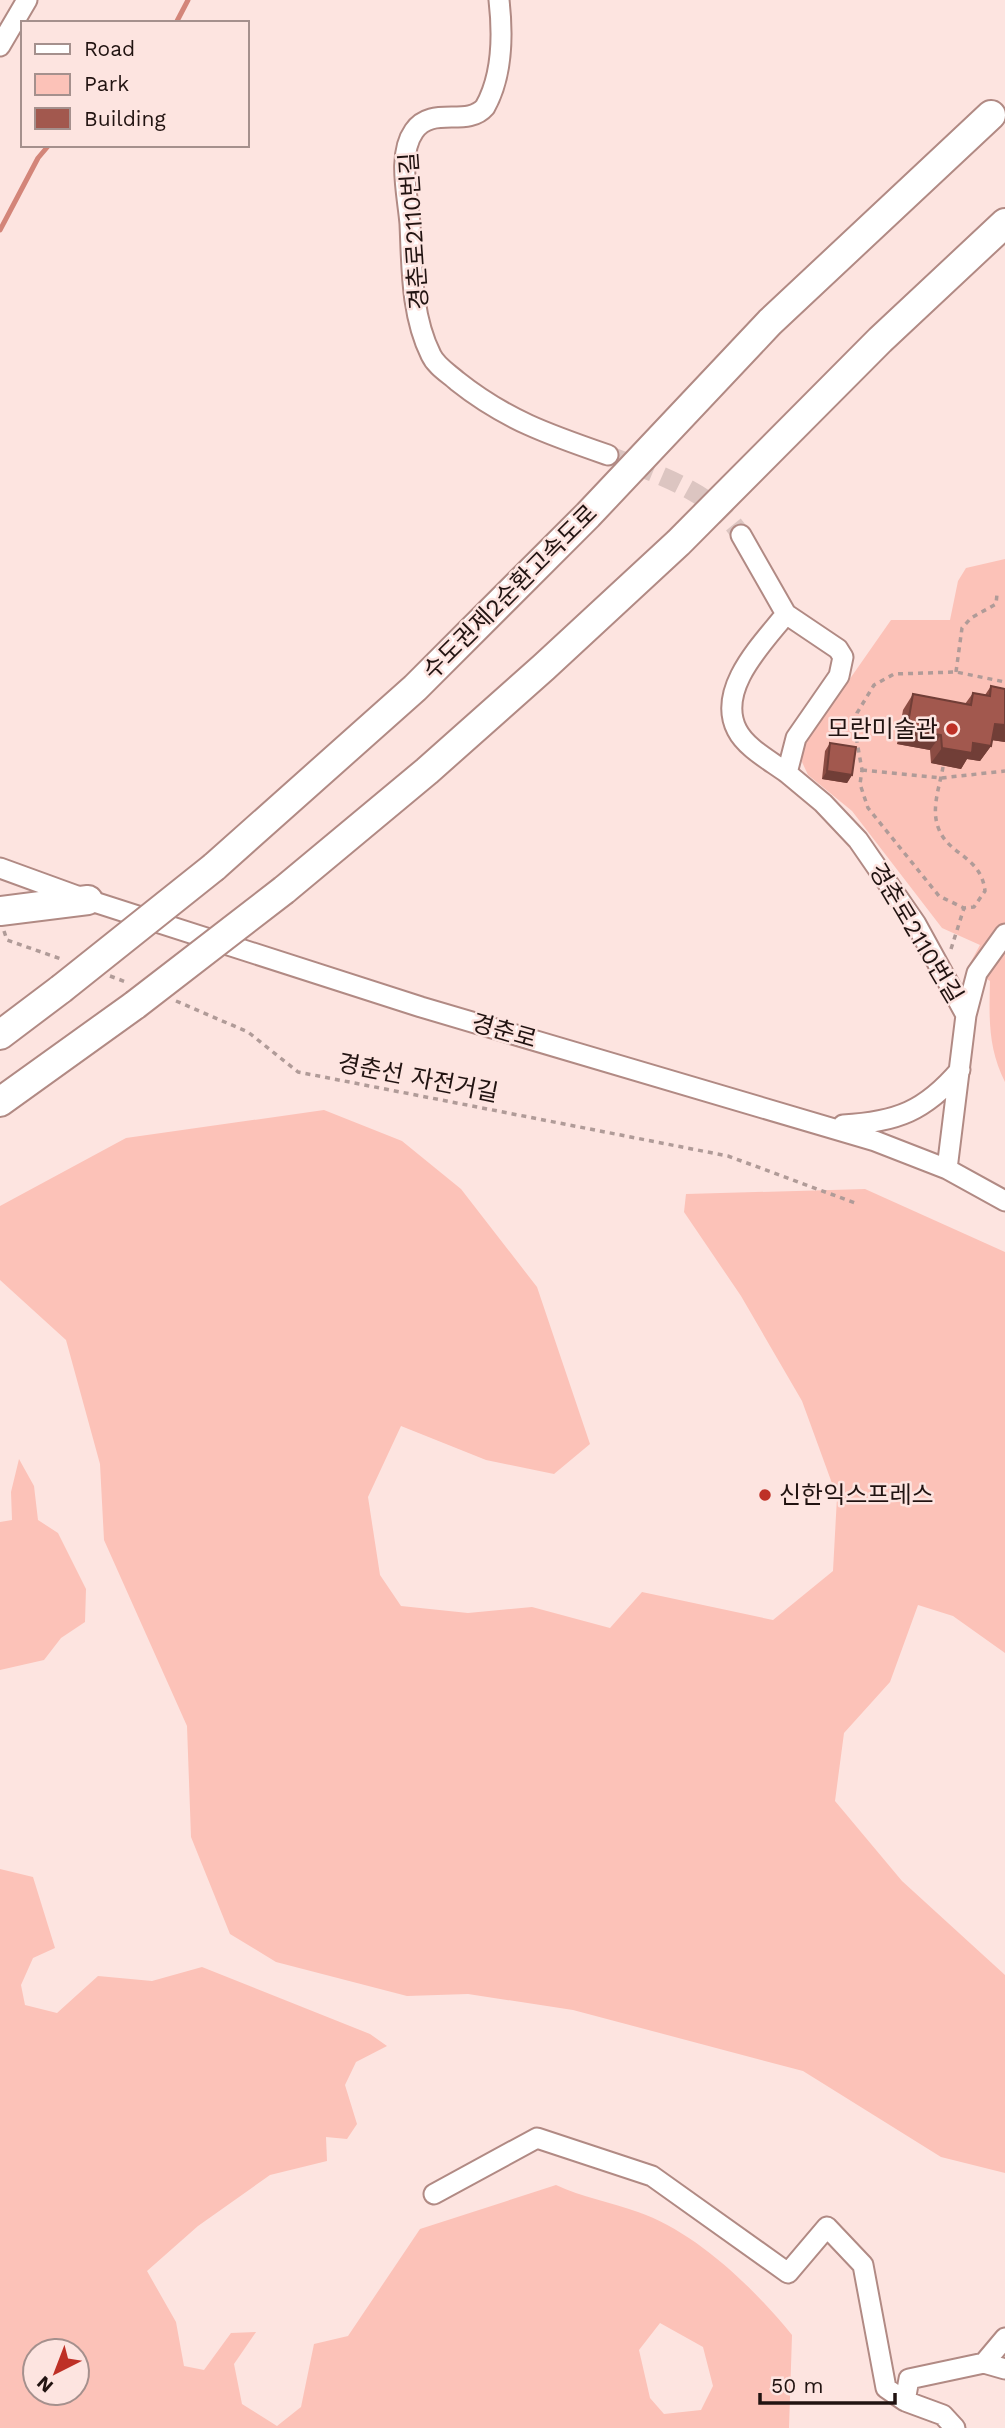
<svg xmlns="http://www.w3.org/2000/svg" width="1005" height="2428" font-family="'Work Sans','Noto Sans KR',sans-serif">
	<rect width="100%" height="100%" fill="#fde4e0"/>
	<path fill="#fcc2b8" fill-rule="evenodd" d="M1005 559V1082C988 1048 989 1018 990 981L968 967 980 945 942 928 852 811 808 775 802 762 803 746 891 620H950L958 581 966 568Z
		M324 1110 402 1141 461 1189 537 1287 590 1444 554 1474 486 1460 401 1426 368 1497 380 1575 401 1606 468 1613 532 1607 610 1628 642 1592 773 1620 833 1571 837 1497 802 1401 741 1296 684 1212 686 1194 865 1189 1005 1252V1653L953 1616 918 1605 890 1682 844 1733 835 1801 902 1881 1005 1975V2173L941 2157 803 2071 573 2010 468 1994 407 1996 276 1962 230 1934 191 1837 187 1726 104 1540 100 1464 66 1340 0 1280V1206L126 1138Z
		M19 1459 34 1486 38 1520 58 1533 86 1589 85 1622 61 1638 44 1660 0 1670V1522L12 1520 11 1492Z
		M0 1869 33 1877 55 1948 33 1958 21 1985 25 2005 57 2013 98 1976 152 1981 202 1967 370 2034 387 2046 356 2062 345 2085 357 2124 347 2139 326 2137 327 2161 270 2175 198 2226 147 2271 176 2322 184 2366 204 2370 231 2333 256 2332 234 2364 242 2404 277 2426 301 2407 314 2344 348 2336 420 2229 556 2185C582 2197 610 2202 638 2212 696 2232 754 2288 792 2335L789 2428H0ZM660 2323 703 2347 713 2386 701 2410 664 2414 650 2398 639 2350ZM35 2351H77V2393H35Z"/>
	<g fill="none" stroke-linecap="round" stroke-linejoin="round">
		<path stroke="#d38579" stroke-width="5" d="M176 23 188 0
			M0 230 38 158 49 145"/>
		<path stroke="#dcc5c1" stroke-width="19" stroke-dasharray="19 10" stroke-linecap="butt" d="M608 455C654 473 713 491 741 535"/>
		<defs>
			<path id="minor" d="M499 0C503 35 503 75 485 107 467 128 432 105 414 131 397 155 408 197 410 224 412 267 411 315 431 355 436 366 448 373 457 381 506 420 550 435 608 455
				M0 46 27 0
				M741 535 786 614 838 649 843 657 839 676 796 738 787 773 823 803 858 840 916 924 966 1015 947 1169
				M786 614C763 643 716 689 737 730 746 748 771 761 787 773
				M0 868 88 900 421 1007 875 1141 947 1169 1005 1201
				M966 1015 977 973 1005 934
				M843 1125C897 1122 925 1111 960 1070
				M434 2194 537 2138 652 2176 788 2273 827 2227 863 2265 886 2388 905 2401
				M984 2363 1005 2369
				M955 2428 943 2415 905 2401 909 2379 984 2363 1005 2338"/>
			<path id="highway" d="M214 867 415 688 588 515 770 322 991 115
				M284 890 427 771 544 667 678 543 880 340 1005 223
				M0 911 88 900
				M0 1035 61 989
				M0 1102 135 1005"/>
		</defs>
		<use href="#minor" stroke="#b18a84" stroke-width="23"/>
		<use href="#highway" stroke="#b18a84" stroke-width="32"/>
		<path stroke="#b09b98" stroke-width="3.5" stroke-dasharray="5 5" stroke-linecap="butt" d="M956 672 962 628 971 618 996 604 997 594
			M943 767C940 785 931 808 938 827 948 856 981 855 985 891L974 907 964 908 939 896 868 808 860 784 862 770 854 725 857 713 874 685 894 674 956 672 1005 682
			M862 770 941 778 1005 771
			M4 931 7 940 64 960
			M951 949 964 908
			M110 976 126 982
			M176 1001 248 1032 298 1072 728 1156 855 1203"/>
		<use href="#minor" stroke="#fff" stroke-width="19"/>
		<use href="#highway" stroke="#fff" stroke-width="28"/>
		<defs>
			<path id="highway-bridge" d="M61 989 214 867
				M135 1005 284 890"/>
		</defs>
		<use href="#highway-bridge" stroke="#b18a84" stroke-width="32" stroke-linecap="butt"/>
		<use href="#highway-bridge" stroke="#fff" stroke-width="28"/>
	</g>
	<path fill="#8b4c43" d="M991 686 1005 689V742L992 740 991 746 980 761 967 759 961 769 931 763 930 750 897 744 903 710 913 694 965 704 973 693 985 695Z
		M830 743 852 775 847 783 822 779 825 751Z"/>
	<path fill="#713e37" d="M995 724 1005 725V742L984 739Z
		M907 729 941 735 930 750 897 744Z
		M973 743 991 746 980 761 967 759 961 769 931 763 942 748Z
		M827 771 852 775 847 783 822 779Z"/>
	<path fill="#a2584e" stroke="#713e37" stroke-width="2" d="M991 686 1005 689V725L995 724 991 746 973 743 972 753 942 748 941 735 907 729 913 694 971 705 973 693 990 696Z
		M830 743 856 747 852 775 827 771Z"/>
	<g fill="#be3026" stroke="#fde4e0" stroke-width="2.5">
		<circle cx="952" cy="729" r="7"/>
		<circle cx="765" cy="1495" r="7"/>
	</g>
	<g text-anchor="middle" stroke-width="5" stroke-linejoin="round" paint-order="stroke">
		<g font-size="24" fill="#211311" stroke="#fde4e0">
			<text transform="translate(414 231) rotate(-94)" y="8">경춘로2110번길</text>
			<text transform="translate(510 592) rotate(-45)" y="8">수도권제2순환고속도로</text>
			<text transform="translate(916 933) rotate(59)" y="8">경춘로2110번길</text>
			<text transform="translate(504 1031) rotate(16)" y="8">경춘로</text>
			<text transform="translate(418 1078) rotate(11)" y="8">경춘선 자전거길</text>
		</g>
		<g font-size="24" fill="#211311" stroke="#fde4e0" text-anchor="end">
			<text x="938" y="737">모란미술관</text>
			<text x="779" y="1503" text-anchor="start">신한익스프레스</text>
		</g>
	</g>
	<rect x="21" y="21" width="228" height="126" fill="#fde4e0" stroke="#a5908d" stroke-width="2"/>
	<rect x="35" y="44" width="35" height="10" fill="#ffffff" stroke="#a5908d" stroke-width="2"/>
	<text x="84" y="56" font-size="21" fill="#211311">Road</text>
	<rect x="35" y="74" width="35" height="21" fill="#fcc2b8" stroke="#a5908d" stroke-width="2"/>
	<text x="84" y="91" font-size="21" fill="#211311">Park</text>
	<rect x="35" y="108" width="35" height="21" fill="#a2584e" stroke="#a5908d" stroke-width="2"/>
	<text x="84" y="126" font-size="21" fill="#211311">Building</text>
	<g transform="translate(56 2372) rotate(222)"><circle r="33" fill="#fde4e0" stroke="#a5908d" stroke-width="2"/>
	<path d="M0-5L12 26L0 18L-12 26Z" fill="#be3026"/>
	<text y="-10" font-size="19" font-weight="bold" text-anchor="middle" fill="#211311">N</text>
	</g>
	<path d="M760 2393v10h135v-10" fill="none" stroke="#211311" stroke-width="3.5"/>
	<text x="771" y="2393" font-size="21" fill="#211311" stroke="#fde4e0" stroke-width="5" paint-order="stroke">50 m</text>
</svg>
